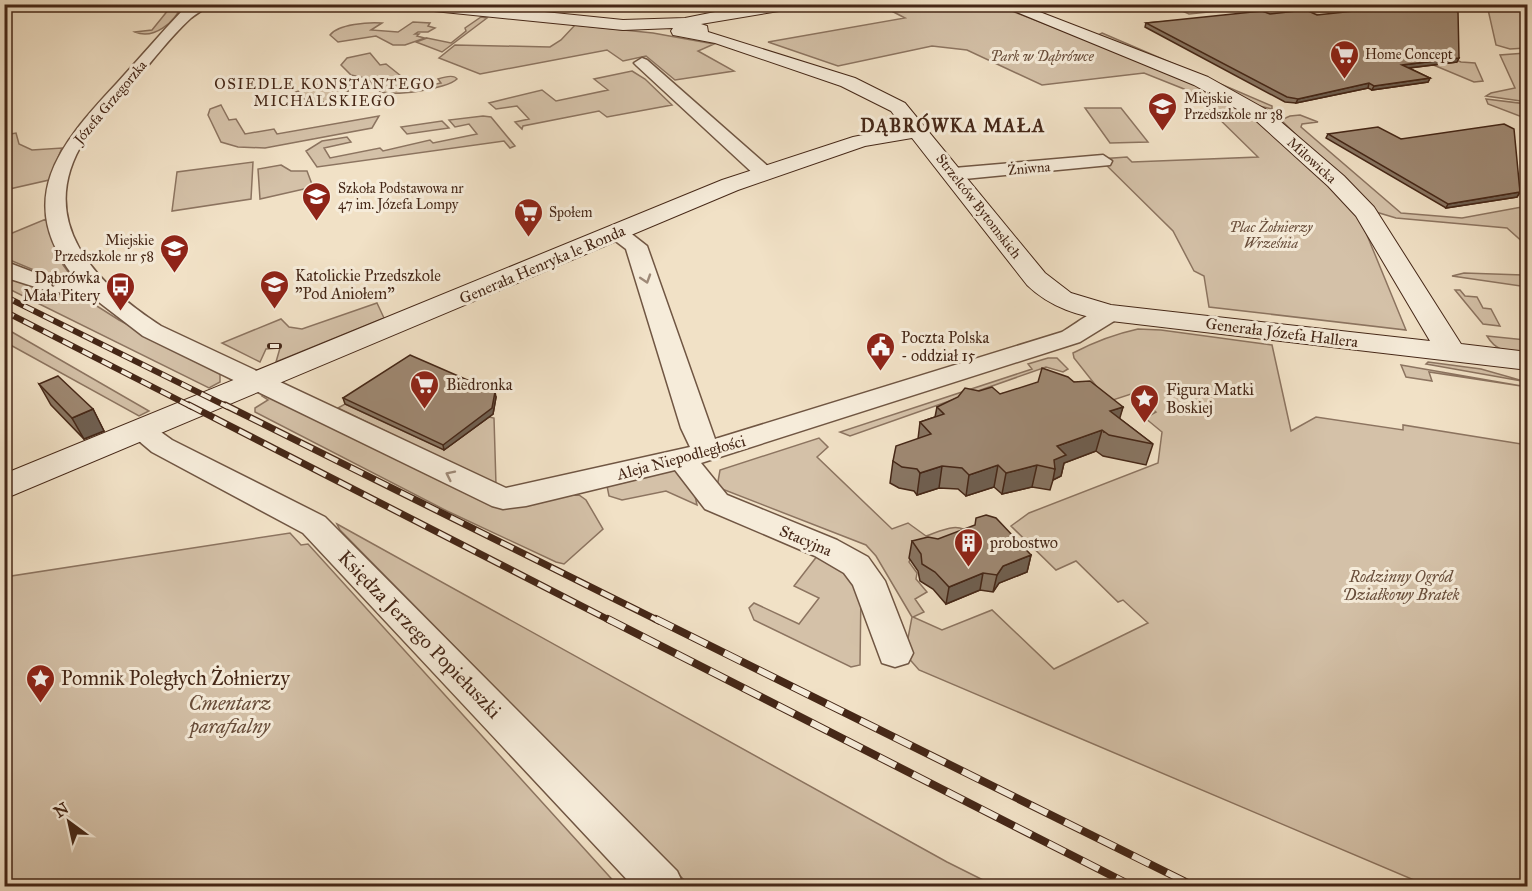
<svg xmlns="http://www.w3.org/2000/svg" width="1532" height="891" font-family="'IM FELL Great Primer',serif">
	<rect width="100%" height="100%" fill="#f1e1c6"/>
	<filter id="stains"><feTurbulence type="fractalNoise" baseFrequency=".00333" numOctaves="4"/><feColorMatrix values="0 0 0 0 .2 0 0 0 0 .09 0 0 0 0 .02 0 0 0 .5 -.17"/></filter>
	<radialGradient id="worn" r=".72"><stop offset=".6" stop-color="#630" stop-opacity="0"/><stop offset="1" stop-color="#630" stop-opacity=".3"/></radialGradient>
	<path fill="#d4c1a8" stroke="#8c7460" stroke-width="1.5" d="M173 4 182 5C175 22 154 40 135 32L152 30Z
		M880 5H996L1182 77 1264 124 1351 208 1362 223 1406 330 1209 307 1204 276 1194 271 1173 231 1100 159 1127 157 1132 162 1258 157 1206 106 1184 89 1144 73 1042 85 967 50 932 46 838 66 768 42 905 18Z
		M1169 5H1277L1189 14Z
		M1478 5H1527V48L1510 49 1496 45 1487 5Z
		M1323 12 1339 14 1461 62 1475 63 1483 81 1474 82 1309 13Z
		M481 17 487 18 442 52 416 42 427 38 451 43 466 31 465 28Z
		M413 22 430 23 428 26 435 28 428 32H418L415 34H419L417 36 425 38 405 45H393L376 36 338 42 330 35C338 24 369 22 382 23L371 30 398 32Z
		M575 25 653 33 714 44 698 51 734 71 675 80 646 56 623 61 607 50 480 74 439 58 455 45 550 47 561 40Z
		M1102 33 1272 106V109L1255 105 1098 35Z
		M370 53 380 65 386 64 416 88 441 83 438 79C444 77 454 74 457 79 447 89 390 98 377 90 373 88 372 83 369 79L351 75 341 65 347 58Z
		M1527 53V102L1486 96 1491 93 1515 88 1500 55Z
		M632 71 645 79 672 105 607 117 599 111 523 126 522 129 515 122 529 119 517 106 496 109 489 103 542 90 556 101 608 90 594 79Z
		M344 83 352 86C340 106 310 106 293 93L319 84Z
		M1486 99 1527 104V131L1525 118 1488 104Z
		M221 105 229 120 236 119 245 134 274 129 277 134 379 116 372 128 265 148 238 147 221 142 208 115 210 109Z
		M1085 108H1121L1148 142 1110 143Z
		M1300 115 1318 122 1302 124 1301 127 1401 213 1462 218 1527 206V246L1507 228 1396 218 1376 212 1281 120 1290 116Z
		M483 116 491 117 515 146 510 148 504 141 317 167 306 151 322 141 347 137 351 142 324 148 330 158 380 148 383 151 430 140 433 143 477 134 469 124 455 127 449 120Z
		M442 121 449 128 407 134 401 127Z
		M16 133 19 144 32 150 62 148 49 180 5 190V135Z
		M253 162 251 199 172 211 177 172Z
		M281 165 291 171H307L313 187 260 199 258 169Z
		M46 219 63 265 69 273 64 275 66 279 60 281 5 258V236Z
		M4 272 40 290 89 301 119 320 220 374V382L209 388 5 287Z
		M1464 273 1523 275 1527 276V287L1452 276Z
		M1455 290H1460L1465 296 1477 297 1483 308 1491 309 1500 326 1483 324Z
		M377 303 384 318 276 362 280 348 266 349 260 362 222 343 281 319 289 327 302 329Z
		M5 328 149 411 139 416 5 342Z
		M1138 329 1161 330 1272 345 1291 431 1316 417 1403 430V425L1527 445V886H1428L919 670 905 654 912 617 876 556 866 545 717 487 720 470 819 438 828 447 817 457 892 529 908 523 926 536C941 531 958 521 971 534L912 556 909 562 917 573 916 579 927 592 915 599 924 612 913 617 942 630 992 610 1054 669 1148 623 1123 600 1118 602 1076 561 1056 570 1011 526 1029 513 1158 463 1162 432 1145 418 1156 412 1134 393 1113 400 1097 387 1074 358 1073 353C1094 342 1115 334 1138 329Z
		M1487 336 1527 340V351C1508 350 1498 354 1487 336Z
		M1048 358H1057L1068 369 1063 372 1046 367 850 436 840 432 1032 369 1028 364Z
		M1428 362 1481 369 1527 382 1426 364Z
		M1401 365 1527 387 1429 372 1432 381 1406 377Z
		M268 394 482 498 579 495 586 500 603 529 564 564 556 562 447 511 255 412V408L268 400 262 396Z
		M345 404 444 450 489 417 494 418 496 485 338 408Z
		M673 468C688 478 694 488 697 505L666 491 622 500 609 496 607 486Z
		M337 524 947 862 995 886H690L340 530Z
		M290 533 301 545 308 544 618 886H5V577Z
		M821 551 844 562 861 590 860 665 851 667 754 620 749 608 754 603 799 624 819 598 794 586Z"/>
	<g fill="none" stroke-linecap="round" stroke-linejoin="round">
		<defs>
			<path id="street" d="M193 4H209C204 10 197 13 191 18 169 38 150 64 130 87 115 104 97 120 85 139 33 221 95 283 161 326L506 488 690 447 681 428 626 249 605 233 608 228H624L647 246 715 439 1062 332C1079 322 1100 303 1119 308L1123 313 1119 318 1080 342 701 463 727 495 837 540 868 557 885 581 913 653 908 663 895 667 882 663 853 585 844 573 815 556 705 509 675 470 526 506 503 509 492 506 143 336 91 296 48 291 4 277V261L46 277 78 282C11 201 59 145 117 83 139 59 160 34 182 11Z
				M642 58 647 60 771 169 774 173 771 177H757L637 66 634 63Z
				M1103 155 1112 161 1110 165 954 180 944 174 954 168Z
				M141 422 151 425 172 440 325 517 677 871 684 886H633L303 533 152 452 127 431 131 425Z"/>
			<path id="secondary" d="M407 4H466L623 20 685 18 755 4H798L791 9 701 24 707 26 708 32 855 78 905 103 1045 273 1071 293 1111 305 1430 341 1356 216 1328 186 1253 118 1194 85 997 4H1019L1208 77 1267 110 1344 176 1374 207 1461 344 1528 352V370L1111 321C1079 316 1051 308 1027 285L912 138 865 146 738 190 4 499V474L722 180 853 137 903 127 891 111 841 86 715 43 673 35 671 31 673 28 623 30 414 9Z"/>
		</defs>
		<use href="#street" stroke="#705643" stroke-width="3"/>
		<use href="#secondary" stroke="#452717" stroke-width="2"/>
		<use href="#street" fill="#f6ecda" fill-rule="evenodd"/>
		<use href="#secondary" fill="#f6ecda" fill-rule="evenodd"/>
		<defs>
			<path id="rail-far2" d="M4 296 228 407
				M4 311 192 407
				M270 346H279"/>
			<path id="rail-far1" d="M189 405 611 621
				M225 405 659 621"/>
			<path id="rail" d="M608 619 1132 886
				M656 619 1194 886"/>
		</defs>
		<use href="#rail-far2" stroke="#452717" stroke-width="6"/>
		<use href="#rail-far1" stroke="#452717" stroke-width="7"/>
		<use href="#rail" stroke="#452717" stroke-width="8"/>
		<use href="#rail-far2" stroke="#f6ecda" stroke-width="4" stroke-dasharray="11" stroke-linecap="butt"/>
		<use href="#rail-far1" stroke="#f6ecda" stroke-width="4.5" stroke-dasharray="14" stroke-linecap="butt"/>
		<use href="#rail" stroke="#f6ecda" stroke-width="6" stroke-dasharray="19" stroke-linecap="butt"/>
	</g>
	<path fill="#887562" stroke="#452717" stroke-width="1.5" d="M1270 14 1317 15 1457 62 1409 68 1430 78 1428 82 1372 90 1368 88 1296 103 1285 102 1145 27 1146 23Z
		M1328 134 1401 139 1520 192 1517 197 1446 208 1326 138Z
		M1074 382 1123 407 1119 418 1153 444 1146 465 1103 456 1096 451 1064 463 1061 476 1053 480 1050 490 1032 487 1002 494 994 487 966 496 958 489 939 488 917 495 914 491 899 488 890 483 893 461 918 439 920 422 935 417 937 407 1000 394Z
		M39 384 93 409 104 431 84 439 51 405Z
		M496 397 493 414 444 450 345 404 343 398Z
		M912 541 1031 555 1027 572 999 583 993 592 980 590 946 604 933 589 920 581 918 571 909 558Z"/>
	<path fill="#6f5f50" stroke="#452717" stroke-width="1.5" d="M1459 58 1457 62 1400 69 1402 65Z
		M1430 78 1428 82 1372 90 1374 86Z
		M1369 83 1368 88 1296 103 1298 99Z
		M1520 192 1517 197 1446 208 1448 204Z
		M495 392 496 397 493 414 444 450 443 445Z
		M1123 407 1117 428 1104 432 1110 411Z
		M93 409 104 431 84 439 72 418Z
		M1102 430 1096 451 1064 463 1061 476 1053 480 1055 469 1052 468 1057 446Z
		M998 465 994 487 966 496 969 475Z
		M1037 465 1032 487 1002 494 1006 473Z
		M942 466 939 488 917 495 920 473Z
		M1031 555 1027 572 999 583 993 592 997 575 1003 566Z
		M983 573 980 590 946 604 949 587Z"/>
	<path fill="#9e8872" stroke="#452717" stroke-width="1.5" d="M1420 4H1438L1458 12 1459 58 1402 65 1430 78 1374 86 1369 83 1298 99 1287 97 1146 23 1262 11 1270 14 1306 10 1317 15Z
		M1504 124 1514 129 1520 192 1448 204 1328 134 1378 127 1401 139Z
		M410 355 495 392 492 408 443 445 343 398Z
		M1042 368 1068 377 1074 382 1090 381 1123 407 1110 411 1153 444 1109 435 1102 430 1057 446 1066 455 1054 460 1055 469 1037 465 1006 473 998 465 969 475 962 468 942 466 920 473 917 469 902 467 893 461 896 446 931 434 920 422 944 414 937 407 958 397 965 388 979 391 992 387 1000 394 1038 382Z
		M58 376 93 409 72 418 39 384Z
		M986 515 996 518 1031 555 1003 566 997 575 983 573 949 587 935 572 922 564 921 554 912 541 928 537 938 539 975 525 976 518Z"/>
	<defs><path id="oneway-chevron" d="M-2-3.5L2.5 0L-2 3.5" fill="none" stroke-width="1.6" stroke-linecap="round" stroke-linejoin="round" transform="scale(1.5)"/></defs>
	<g stroke="#9e8a78">
		<use href="#oneway-chevron" transform="translate(646 279) rotate(72)"/>
		<use href="#oneway-chevron" transform="translate(450 475) rotate(-154)"/>
	</g>
	<defs>
		<symbol id="supermarket-pin" viewBox="-11 -11 22 30"><path d="M0 17L-7.5 6A9.5 9.5 0 1 1 7.5 6Z" fill="#8f2418" stroke="#f6ecda"/><path d="M-6-5.5h2.5l.6 2H6L4.5 2H-2.5L-4.4-4H-6ZM-1.5 3.2a1.3 1.3 0 1 0 .1 0ZM3 3.2a1.3 1.3 0 1 0 .1 0Z" fill="#fff"/></symbol>
		<symbol id="school-pin" viewBox="-11 -11 22 30"><path d="M0 17L-7.5 6A9.5 9.5 0 1 1 7.5 6Z" fill="#8f2418" stroke="#f6ecda"/><path d="M0-5L7-2L0 1L-7-2ZM-4 1L0 2.5L4 1V4Q0 6-4 4Z" fill="#fff"/></symbol>
		<symbol id="bus-pin" viewBox="-11 -11 22 30"><path d="M0 17L-7.5 6A9.5 9.5 0 1 1 7.5 6Z" fill="#8f2418" stroke="#f6ecda"/><path d="M-5-6H5V4H4V6H2V4H-2V6H-4V4H-5ZM-3.5-4V0h7V-4ZM-3.5 1.2v1.5H-2V1.2ZM2 1.2v1.5H3.5V1.2Z" fill="#fff"/></symbol>
		<symbol id="civic-pin" viewBox="-11 -11 22 30"><path d="M0 17L-7.5 6A9.5 9.5 0 1 1 7.5 6Z" fill="#8f2418" stroke="#f6ecda"/><path d="M-.6-6.5H3V-4.5H.6V-3L4-1V1h2V6H-6V1h2V-1L-.6-3ZM-1.2 2.5V6h2.4V2.5Z" fill="#fff"/></symbol>
		<symbol id="sight-pin" viewBox="-11 -11 22 30"><path d="M0 17L-7.5 6A9.5 9.5 0 1 1 7.5 6Z" fill="#8f2418" stroke="#f6ecda"/><path d="M0-6L1.8-2.2L6-1.7L2.9 1.2L3.7 5.4L0 3.3L-3.7 5.4L-2.9 1.2L-6-1.7L-1.8-2.2Z" fill="#fff"/></symbol>
		<symbol id="building-pin" viewBox="-11 -11 22 30"><path d="M0 17L-7.5 6A9.5 9.5 0 1 1 7.5 6Z" fill="#8f2418" stroke="#f6ecda"/><path d="M-4-6H4V6H1V3H-1V6H-4ZM-2.5-4.3h1.7v1.8h-1.7ZM.8-4.3h1.7v1.8H.8ZM-2.5-1h1.7V.8h-1.7ZM.8-1h1.7V.8H.8Z" fill="#fff"/></symbol>
	</defs>
	<g fill-rule="evenodd">
		<use href="#supermarket-pin" x="1328" y="38" width="33" height="45"/>
		<use href="#school-pin" x="1146" y="90" width="33" height="45"/>
		<use href="#school-pin" x="300" y="180" width="33" height="45"/>
		<use href="#supermarket-pin" x="512" y="196" width="33" height="45"/>
		<use href="#school-pin" x="158" y="232" width="33" height="45"/>
		<use href="#school-pin" x="258" y="268" width="33" height="45"/>
		<use href="#bus-pin" x="104" y="270" width="33" height="45"/>
		<use href="#civic-pin" x="864" y="330" width="33" height="45"/>
		<use href="#supermarket-pin" x="408" y="368" width="33" height="45"/>
		<use href="#sight-pin" x="1128" y="382" width="33" height="45"/>
		<use href="#building-pin" x="952" y="526" width="33" height="45"/>
		<use href="#sight-pin" x="24" y="662" width="33" height="45"/>
	</g>
	<g text-anchor="middle" stroke-width="6" stroke-linejoin="round" paint-order="stroke">
		<g font-size="14" fill="#452717" stroke="#f6ecda" text-anchor="start">
			<text x="1365" y="59">Home Concept</text>
			<text x="1184" y="103">Miejskie<tspan x="1184" dy="16">Przedszkole nr 38</tspan></text>
			<text x="338" y="193">Szkoła Podstawowa nr<tspan x="338" dy="16">47 im. Józefa Lompy</tspan></text>
			<text x="549" y="217">Społem</text>
			<text x="154" y="245" text-anchor="end">Miejskie<tspan x="154" dy="16">Przedszkole nr 58</tspan></text>
		</g>
		<g font-size="14" font-style="italic" fill="#694e3b" stroke="#f6ecda">
			<text x="1042" y="61">Park w Dąbrówce</text>
			<text x="1271" y="232">Plac Żołnierzy<tspan x="1271" dy="16">Września</tspan></text>
		</g>
		<g font-size="14" fill="#452717" stroke="#f6ecda">
			<text transform="translate(110 102) rotate(-50)" y="5">Józefa Grzegorzka</text>
			<text transform="translate(1312 160) rotate(42)" y="5">Milowicka</text>
			<text transform="translate(1029 168) rotate(-5)" y="5">Żniwna</text>
			<text transform="translate(979 206) rotate(52)" y="5">Strzelców Bytomskich</text>
		</g>
		<g font-size="15" letter-spacing="1.5" fill="#452717" stroke="#f6ecda">
			<text x="325" y="89">OSIEDLE KONSTANTEGO<tspan x="325" dy="17">MICHALSKIEGO</tspan></text>
		</g>
		<g font-size="16" fill="#452717" stroke="#f6ecda">
			<text transform="translate(542 264) rotate(-23)" y="6">Generała Henryka le Ronda</text>
			<text transform="translate(1282 332) rotate(7)" y="6">Generała Józefa Hallera</text>
			<text transform="translate(681 457) rotate(-15)" y="6">Aleja Niepodległości</text>
			<text transform="translate(806 540) rotate(23)" y="6">Stacyjna</text>
		</g>
		<g font-size="16" fill="#452717" stroke="#f6ecda" text-anchor="start">
			<text x="295" y="281">Katolickie Przedszkole<tspan x="295" dy="18">"Pod Aniołem"</tspan></text>
			<text x="100" y="283" text-anchor="end">Dąbrówka<tspan x="100" dy="18">Mała Pitery</tspan></text>
			<text x="901" y="343">Poczta Polska<tspan x="901" dy="18">- oddział 15</tspan></text>
			<text x="446" y="390">Biedronka</text>
			<text x="1166" y="395">Figura Matki<tspan x="1166" dy="18">Boskiej</tspan></text>
			<text x="990" y="548">probostwo</text>
		</g>
		<g font-size="16" font-style="italic" fill="#694e3b" stroke="#f6ecda">
			<text x="1401" y="582">Rodzinny Ogród<tspan x="1401" dy="18">Działkowy Bratek</tspan></text>
		</g>
		<g font-size="18" font-weight="bold" letter-spacing="1.5" fill="#452717" stroke="#f6ecda">
			<text x="953" y="132">DĄBRÓWKA MAŁA</text>
		</g>
		<g font-size="20" fill="#452717" stroke="#f6ecda">
			<text transform="translate(420 634) rotate(46)" y="7">Księdza Jerzego Popiełuszki</text>
		</g>
		<g font-size="20" fill="#452717" stroke="#f6ecda" text-anchor="start">
			<text x="61" y="685">Pomnik Poległych Żołnierzy</text>
		</g>
		<g font-size="20" font-style="italic" fill="#694e3b" stroke="#f6ecda">
			<text x="230" y="710">Cmentarz<tspan x="230" dy="23">parafialny</tspan></text>
		</g>
	</g>
	<rect width="1532" height="891" fill="none" stroke="#f1e1c6" stroke-width="24"/>
	<rect x="6" y="6" width="1520" height="879" fill="none" stroke="#452717" stroke-width="3"/>
	<rect x="12" y="12" width="1508" height="867" fill="none" stroke="#452717" stroke-width="1.5"/>
	<g transform="translate(69 822) rotate(327)" stroke="#f6ecda" stroke-width="4.5" paint-order="stroke">
	<path d="M0-4.5L10 22L0 15L-10 22Z" fill="#452717"/>
	<text y="-9" font-size="16" font-weight="bold" text-anchor="middle" fill="#452717">N</text>
	</g>
	<rect width="100%" height="100%" filter="url(#stains)"/>
	<rect width="100%" height="100%" fill="url(#worn)"/>
</svg>
